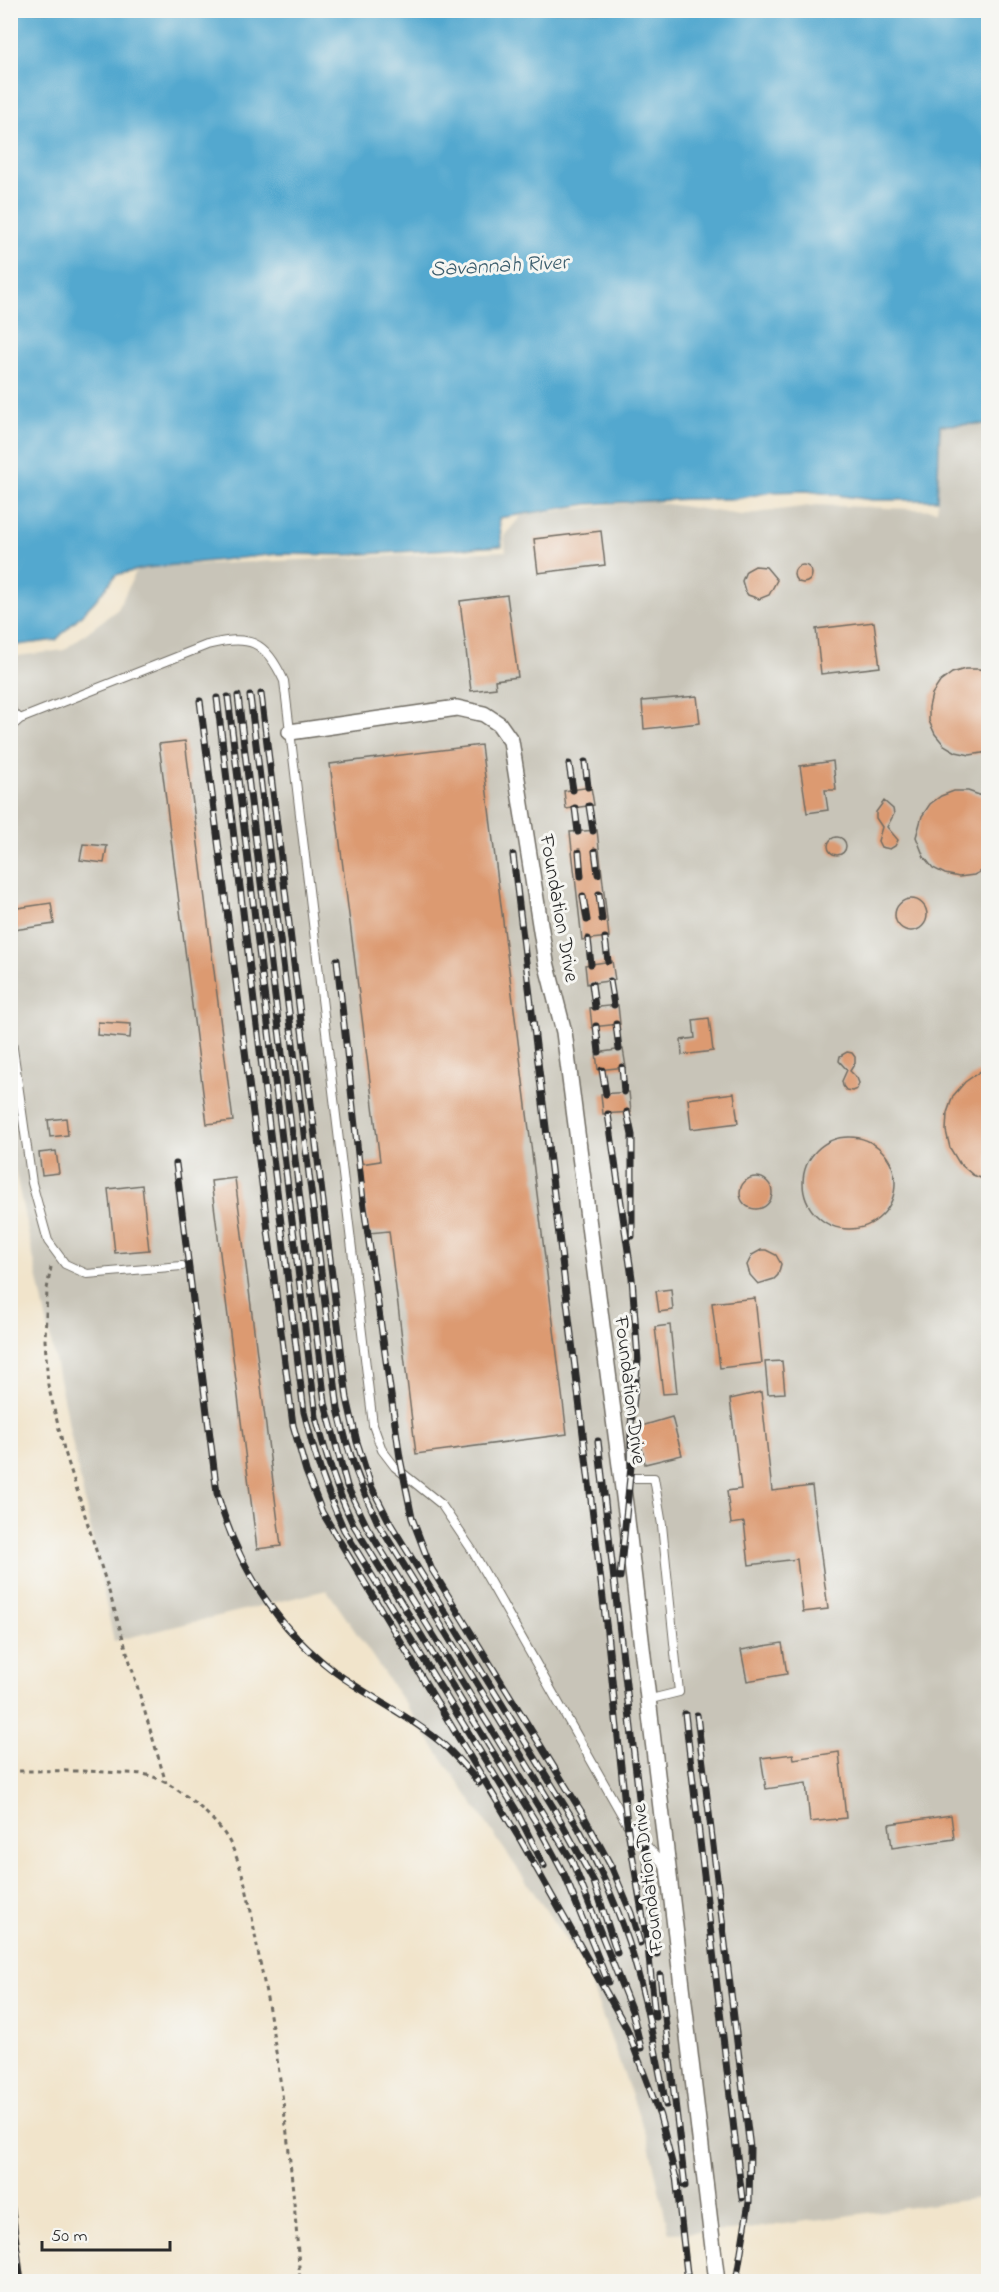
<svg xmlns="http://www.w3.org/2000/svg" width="999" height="2292" font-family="'Indie Flower',sans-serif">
	<rect width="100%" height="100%" fill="#f6f6f2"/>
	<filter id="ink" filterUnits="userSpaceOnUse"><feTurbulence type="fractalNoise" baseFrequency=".0167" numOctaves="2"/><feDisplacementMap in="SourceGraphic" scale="12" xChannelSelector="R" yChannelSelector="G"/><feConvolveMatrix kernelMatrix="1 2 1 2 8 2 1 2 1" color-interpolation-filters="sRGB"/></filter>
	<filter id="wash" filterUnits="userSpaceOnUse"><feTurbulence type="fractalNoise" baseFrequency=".008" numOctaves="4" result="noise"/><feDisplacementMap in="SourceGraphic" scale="24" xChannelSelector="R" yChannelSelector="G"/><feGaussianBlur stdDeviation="1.35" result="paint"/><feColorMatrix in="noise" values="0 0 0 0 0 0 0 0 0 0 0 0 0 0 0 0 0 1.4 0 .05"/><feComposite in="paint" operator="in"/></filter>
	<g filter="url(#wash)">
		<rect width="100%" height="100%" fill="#f1e4cb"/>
		<path fill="#c8c4b8" d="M988 424V2197L732 2231 669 2233 648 2140 584 1966 327 1590 114 1641 11 1151 10 657 64 650 118 609 138 567 506 551 504 536 522 515 648 501 741 515 816 505 937 510 940 425Z"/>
		<path fill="#53a8cf" stroke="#3f6a7d" stroke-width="1.5" d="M11 10 988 11V424L940 425 937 500H872L807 491 771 492 736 499H688L588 504 499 518 502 546 347 555 278 554 146 568 116 575 94 602 56 640 11 646Z"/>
		<g id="blocks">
			<path fill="#dc9a71" d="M601 531 605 565 538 573 534 539Z
				M794 574a9 9 0 1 1 18 0a9 9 0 1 1-18 0Z
				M755 566 766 567 777 580 769 595 759 599 748 595 745 591 742 581 746 571Z
				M507 595 518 677 495 680 496 688 471 691 460 601Z
				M874 622 880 667 821 674 816 629Z
				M965 669H979L988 672V752L970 755 956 752 944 745 935 734 929 721V707L932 694 940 682 952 673Z
				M697 696 700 723 644 729 642 701Z
				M185 741 233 1121 207 1124 159 744Z
				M481 745 567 1434 416 1454 389 1231 369 1233 361 1164 380 1161 330 764Z
				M833 761 836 790H825L828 810 807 813 800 766Z
				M591 787 594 805 566 809 564 791Z
				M954 791H968L982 796 988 801V868L974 875 959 877 945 874 933 868 924 857 916 837 922 816 930 804 941 796Z
				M884 801 893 809 894 814 887 827 898 840 895 846 890 849 881 847 878 841 882 827 876 818V812Z
				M597 830 609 937 582 940 570 832Z
				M828 846a9 9 0 1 1 18 0a9 9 0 1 1-18 0Z
				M83 844 107 846 104 863 80 860Z
				M895 915a16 16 0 1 1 32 0a16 16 0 1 1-32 0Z
				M51 903 54 924 14 930 11 909Z
				M612 961 615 980 587 984 585 965Z
				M618 1005 620 1024 592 1027 590 1008Z
				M709 1018 713 1051 682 1055 681 1040 695 1038 693 1020Z
				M98 1022 131 1024 130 1038 97 1035Z
				M623 1049 626 1067 598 1070 596 1053Z
				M847 1052 852 1053 855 1057V1063L850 1071 857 1078 859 1083 857 1089 852 1091 846 1090 843 1086 842 1081 847 1070 839 1061 840 1056Z
				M988 1066V1181L973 1175 959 1163 950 1148 946 1131 947 1113 953 1096 965 1082Z
				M629 1092 631 1112 603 1114 601 1094Z
				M734 1093 738 1123 691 1129 688 1099Z
				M66 1118 68 1135 50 1137 48 1120Z
				M803 1183a46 46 0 1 1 92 0a46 46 0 1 1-92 0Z
				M56 1151 59 1173 42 1175 39 1153Z
				M740 1193a16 16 0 1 1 32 0a16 16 0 1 1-32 0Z
				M235 1178 281 1546 257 1549 211 1181Z
				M142 1185 149 1250 115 1253 108 1189Z
				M761 1250H766L776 1255 781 1264 778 1275 774 1279 758 1284 750 1275 747 1265 752 1255Z
				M671 1289 673 1310 659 1312 656 1291Z
				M755 1298 762 1363 720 1368 712 1303Z
				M670 1325 677 1393 663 1394 655 1327Z
				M782 1361 785 1393 768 1394 765 1362Z
				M761 1392 772 1491 812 1486 828 1609 803 1612 797 1559 749 1565 744 1522 731 1524 727 1491 741 1489 730 1399Z
				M672 1417 682 1455 645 1464 638 1427Z
				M782 1643 787 1674 747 1681 741 1650Z
				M839 1752 846 1818 810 1822 806 1783 766 1789 761 1758 793 1754 794 1759Z
				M951 1815 954 1839 892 1848 889 1824Z"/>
		</g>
	</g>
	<g filter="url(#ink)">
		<use href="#blocks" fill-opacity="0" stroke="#706c63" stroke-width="1.5"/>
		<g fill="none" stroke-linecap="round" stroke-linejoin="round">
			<defs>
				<path id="service" d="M10 709 20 719 207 645C249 634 265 640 284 681L373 1425 382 1450 395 1467 441 1504 472 1550 627 1824 665 1866
					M10 728 20 719
					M10 1027 32 1183 48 1241 65 1264 87 1274 182 1266
					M621 1478H654L662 1525 679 1692 647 1700"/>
				<path id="minor" d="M290 732 457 708 484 714 499 724 511 741 546 962 564 1032 626 1512 717 2282"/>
			</defs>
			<use href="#service" stroke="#706c63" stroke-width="10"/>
			<use href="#minor" stroke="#706c63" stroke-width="18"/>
			<path stroke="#706c63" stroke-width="3" stroke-dasharray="4.5 4.5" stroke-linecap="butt" d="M51 1267 47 1289 45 1340 48 1385 64 1449 108 1588 166 1783
				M10 1771C47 1771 83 1770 120 1773 130 1773 142 1773 151 1776 179 1786 220 1820 232 1847 248 1881 252 1920 259 1957 281 2064 293 2172 300 2282"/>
			<use href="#service" stroke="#fff" stroke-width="8"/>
			<use href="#minor" stroke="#fff" stroke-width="15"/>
			<defs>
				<path id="rail" d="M261 694 347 1398 357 1442 371 1486 390 1523 579 1829C596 1861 611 1892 623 1926 644 1983 654 2045 666 2105
					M238 696 325 1403 347 1486 367 1527 572 1861 632 2011 641 2048
					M250 696 338 1409C347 1450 360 1486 378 1523L553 1807 594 1882 617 1953
					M228 697 316 1417C326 1455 336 1489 353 1524L537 1824 565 1876 608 1982
					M217 698 304 1412C314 1455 325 1489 344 1530L516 1810 544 1866
					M200 701 293 1425 306 1471 322 1512 521 1841 627 2029 660 2116 678 2186
					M585 762 588 787
					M569 764 573 790
					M589 806 593 831
					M575 808 578 832
					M595 851 598 874
					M579 852 581 876
					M513 855 607 1632 627 1824 648 1947 655 2017
					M599 894 602 919
					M583 896 587 920
					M605 938 608 961
					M588 939 591 964
					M337 960 363 1200 400 1458 412 1518 431 1568 581 1811 612 1868 631 1913 640 1943
					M610 981 614 1005
					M592 984 595 1007
					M616 1024 619 1049
					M596 1026 599 1052
					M622 1067 624 1092
					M602 1070 606 1094
					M627 1112 632 1135V1236
					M608 1114 632 1278 638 1360 631 1425V1466L620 1577
					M176 1164 217 1493C237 1564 275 1627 335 1672 368 1696 406 1714 438 1740 453 1752 466 1768 479 1783
					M598 1441 657 1954
					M685 1714 742 2198
					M697 1715 750 2148 749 2202 736 2282
					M660 1975 685 2186
					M676 2177 688 2282
					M10 2194 21 2282"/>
			</defs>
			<use href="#rail" stroke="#2b2b2b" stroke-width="7"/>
			<use href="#rail" stroke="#f6f6f2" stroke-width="4.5" stroke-dasharray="14" stroke-linecap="butt"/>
		</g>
	</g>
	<g text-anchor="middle" stroke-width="6" stroke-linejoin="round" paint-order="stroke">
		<g font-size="21" fill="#2b2b2b" stroke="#f6f6f2">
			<text transform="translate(560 908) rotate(80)" y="7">Foundation Drive</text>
			<text transform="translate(631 1390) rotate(83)" y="7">Foundation Drive</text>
			<text transform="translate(647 1878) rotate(-97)" y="7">Foundation Drive</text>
		</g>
		<g font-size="22" font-style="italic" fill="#3b5d6d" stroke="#f6f6f2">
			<text transform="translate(499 264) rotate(-3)" y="8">Savannah River</text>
		</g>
	</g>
	<rect width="999" height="2292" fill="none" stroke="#f6f6f2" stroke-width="36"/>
	<path d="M42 2241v9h128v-9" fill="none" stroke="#2b2b2b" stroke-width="3"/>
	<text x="51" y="2241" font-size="18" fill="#2b2b2b" stroke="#f6f6f2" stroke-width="4.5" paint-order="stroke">50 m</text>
</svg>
